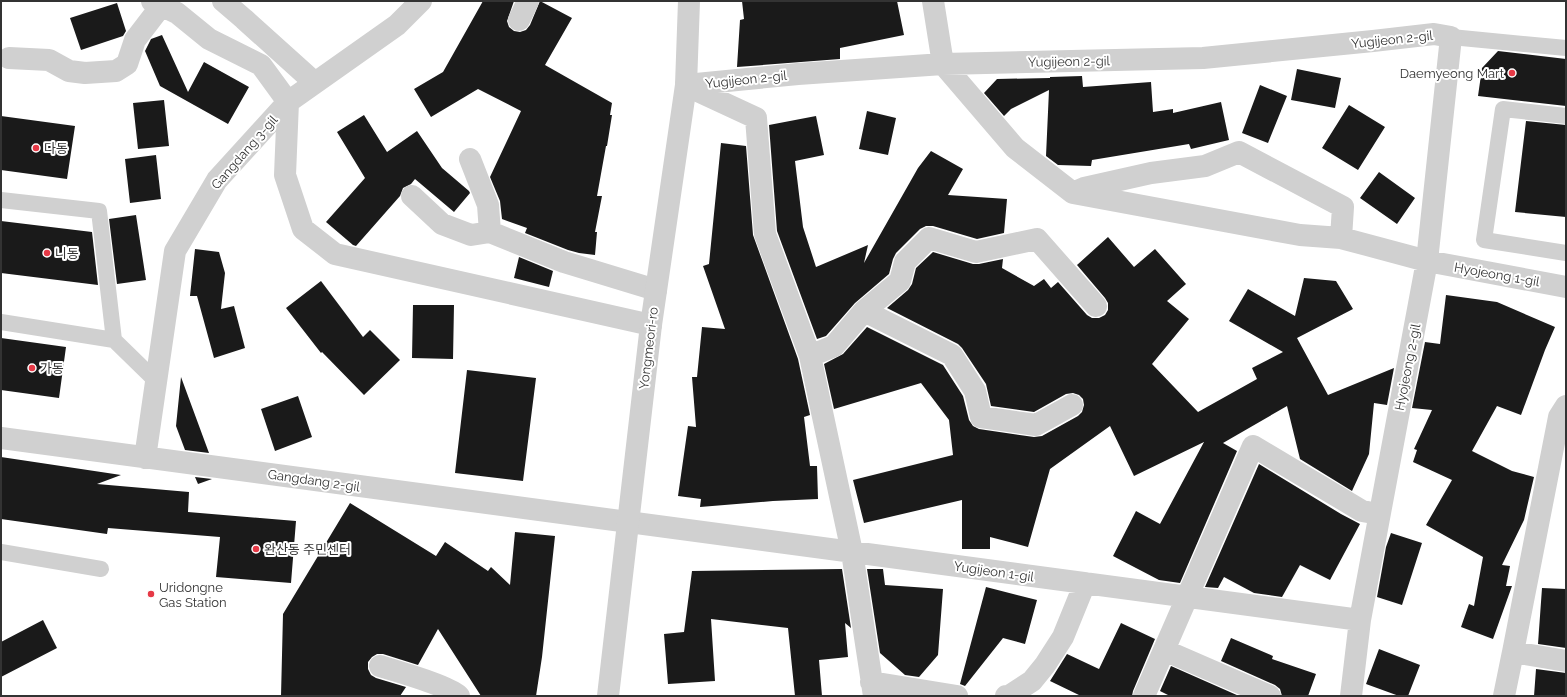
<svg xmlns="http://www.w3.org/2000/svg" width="1567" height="697" font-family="Raleway,'Noto Sans KR',sans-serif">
	<rect width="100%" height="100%" fill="#fff"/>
	<path fill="#1a1a1a" d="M483 1H514L507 21 509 27 514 31 520 32 526 30 530 25 540 1 572 18 545 65 612 103 610 115H612L607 146H606L597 196H602L595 232H597L595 255 579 253 568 250 525 233 527 228 502 219 500 201 490 177 521 111 478 89 431 117 414 89 443 72Z
		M742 1H897L904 35 840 48V59L737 67 740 20 744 19Z
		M117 3 126 31 123 36 81 50 70 18Z
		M162 35 188 92 204 62 249 87 228 124 160 86 145 51 151 39Z
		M1498 51 1566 59V106L1478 96 1482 68Z
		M1297 69 1341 78 1335 108 1291 100Z
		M1082 76 1083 87 1151 82 1153 112 1173 109V113L1221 102 1229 140 1191 149 1189 144 1092 160 1091 166 1058 165 1046 156 1049 90 1011 109 1004 116 984 93 997 79 1050 78V77Z
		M1260 85 1287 96 1268 143 1242 133Z
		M164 100 169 146 138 149 133 103Z
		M1349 105 1385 127 1358 170 1322 148Z
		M867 111 896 118 888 155 859 149Z
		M364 115 387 152 417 131 442 168 469 191 470 193 454 212 415 179 411 184 403 188 400 196 356 246 353 245 326 222 365 178 337 132Z
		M1 116 75 126 67 179 1 170Z
		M816 116 824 155 795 161 803 227 816 267 868 245 864 263 918 168 931 151 963 169 948 195 1007 199 1004 233 977 239 933 226H926L920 229 896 253 893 259 889 274 855 303 826 336 817 339 777 231 769 125Z
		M1526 121 1566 125V217L1515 212Z
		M721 143 746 146 753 235 798 359 810 415 804 417 810 466H817L818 499 773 501 700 507 701 499 678 496 688 426 696 427 692 377H697L702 327 725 329 703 266 709 264Z
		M156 155 161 199 130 203 125 159Z
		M1379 172 1415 198 1397 224 1360 198Z
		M136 215 146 280 117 284 109 219Z
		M1 221 92 232 98 285 1 273Z
		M1108 237 1134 267 1155 249 1186 284 1167 301 1189 319 1152 364 1198 412 1257 379 1252 368 1283 352 1229 321 1248 289 1295 316 1304 278 1336 281 1353 309 1297 338 1328 395 1394 368 1387 405 1374 403 1369 454 1352 491 1300 459 1287 406 1223 443 1237 451 1180 583 1159 580 1113 556 1136 511 1160 524 1204 442 1134 476 1110 426 1050 469 1028 547 990 537V549H962V500L864 523 853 480 953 455 949 420 921 383 834 409 824 364 843 354 867 327 943 365 963 396 969 420 973 426 979 429 1034 437 1042 436 1078 416 1082 412 1084 405 1083 399 1079 395 1073 393 1066 394 1034 412 991 406 986 384 962 348 958 344 887 308 908 290 912 284 916 268 933 252 973 264H979L1003 259 1002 268 1034 286 1044 279 1051 288 1058 282 1087 315 1092 318H1099L1105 315 1108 310V303L1105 298 1077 265Z
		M195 249 219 252 225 273 221 309 234 306 245 348 214 358 197 296H190Z
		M519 257 553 271 549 287 514 278Z
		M321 281 363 337 370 330 400 360 364 395 322 352 321 353 286 308Z
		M1446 295 1497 302 1555 327 1545 350 1521 415 1497 406 1472 451 1512 471 1534 477 1524 520 1502 565 1510 566 1506 586H1512L1493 639 1461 627 1469 604 1474 606 1483 557 1426 525 1452 480 1413 462 1417 450 1414 449 1432 410 1412 408 1425 342 1440 344Z
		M413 305H454L453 359 412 358Z
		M1 338 66 347 59 398 1 390Z
		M467 370 536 378 523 481 455 473Z
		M181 377 209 453 185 450 176 426Z
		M298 396 312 437 275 451 261 409Z
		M1 457 121 475 97 484 189 492 188 512 296 521 291 583 216 577 220 537 108 528 107 534 1 519Z
		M1259 464 1341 514 1360 524 1330 580 1300 565 1282 597 1254 593 1224 577 1218 588 1205 587Z
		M195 477 212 479 198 484Z
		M350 503 436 556 445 542 488 571 491 567 510 585 515 532 555 536 542 657 536 696H481L438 629 418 665 383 654H377L372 657 368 662V669L371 675 376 678 406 687 400 696H281L283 614Z
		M1391 533 1422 543 1402 605 1377 597 1386 547Z
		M842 569 851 628 845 623 848 657 819 660 822 696H795L788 628 711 619 715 681 668 684 664 634 684 632 692 571Z
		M867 569H883L885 585 943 589 938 655 919 677 905 675 880 653Z
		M986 587 1037 600 1025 644 1003 638 965 686 960 684Z
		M1542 588 1566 589V648L1538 644Z
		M43 620 57 648 1 677V642Z
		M1121 623 1155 639 1133 691 1132 696H1081L1050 681 1067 654 1099 669Z
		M1231 638 1273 656 1272 659 1316 674 1308 696H1282L1280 689 1275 685 1221 661Z
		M1379 649 1420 665 1408 696H1399L1366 684Z
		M1171 666 1239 696H1170L1160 691Z
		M1536 669 1566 673V696H1534Z"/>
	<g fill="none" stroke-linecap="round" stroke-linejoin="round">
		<path stroke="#d0d0d0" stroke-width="16" d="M1451 37 1566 48
			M1566 116 1503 109 1484 240 1566 253
			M1 200 99 211 114 340 156 381
			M1 322 114 340
			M1 552 101 569"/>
		<path stroke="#d0d0d0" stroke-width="22" d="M152 1 177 13 209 39 261 65 288 102 285 175 303 229 335 254 651 325
			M223 1 244 19 315 83
			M933 1 943 64 1015 148 1073 193 1300 235 1341 238 1427 261 1566 287
			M519 20 528 1
			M9 58 49 60 69 71 85 73 116 71 127 64 135 40 161 6
			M686 85 798 74 943 64 1203 58 1373 41 1434 34 1451 37 1427 261 1360 620 1351 696
			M687 86 756 118 765 234 810 356 852 552 874 696
			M470 159 488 205 490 232
			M1077 191 1084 188 1151 173 1205 166 1239 152 1343 207 1341 238
			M412 196 442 224 471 235 490 232 564 262 656 290
			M864 311 952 355 975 391 981 417 1036 425 1072 405
			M810 356 834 346 864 311 900 281 905 262 929 238 976 252 1037 239 1096 306
			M1 438 1360 620
			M145 458 175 251 217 180 288 102 397 25 421 1
			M1164 650 1270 696
			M1513 652 1559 417 1566 406
			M380 666C398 672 447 685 459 696
			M871 682 957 696
			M1006 696H1009L1032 681 1045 665 1063 637 1085 583
			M1144 696 1253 446 1362 511 1379 514
			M1504 696 1513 652 1566 661"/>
		<path stroke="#d0d0d0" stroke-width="22" d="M608 696 651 325 686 85 689 1"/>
	</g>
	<g fill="#e63946" stroke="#fff" stroke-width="1.5">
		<circle cx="1512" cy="73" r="4"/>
		<circle cx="36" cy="148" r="4"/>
		<circle cx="47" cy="253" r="4"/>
		<circle cx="32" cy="368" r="4"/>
		<circle cx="256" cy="549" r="4"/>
		<circle cx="151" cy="594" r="4"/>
	</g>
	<g text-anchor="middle" stroke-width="4" stroke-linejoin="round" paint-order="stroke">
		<g font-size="13" fill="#333" stroke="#fff">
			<text transform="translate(1392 39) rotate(-6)" y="5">Yugijeon 2-gil</text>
			<text transform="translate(1069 61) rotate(-1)" y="5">Yugijeon 2-gil</text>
			<text transform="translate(746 79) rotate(-6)" y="5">Yugijeon 2-gil</text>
			<text transform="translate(244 152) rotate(-49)" y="5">Gangdang 3-gil</text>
			<text transform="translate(1497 274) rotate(10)" y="5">Hyojeong 1-gil</text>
			<text transform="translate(648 348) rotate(-83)" y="5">Yongmeori-ro</text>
			<text transform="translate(1407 367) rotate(-79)" y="5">Hyojeong 2-gil</text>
			<text transform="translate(314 480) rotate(8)" y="5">Gangdang 2-gil</text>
			<text transform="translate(994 571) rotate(8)" y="5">Yugijeon 1-gil</text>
		</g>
		<g font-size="13" fill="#333" stroke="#fff" text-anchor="start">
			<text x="1504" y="78" text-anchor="end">Daemyeong Mart</text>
			<text x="44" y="153">다동</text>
			<text x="55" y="258">니동</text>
			<text x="40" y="373">가동</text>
			<text x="264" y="554">완산동 주민센터</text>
			<text x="159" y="592">Uridongne<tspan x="159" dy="15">Gas Station</tspan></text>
		</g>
	</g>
	<rect width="1567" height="697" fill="none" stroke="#333333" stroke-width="4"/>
</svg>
